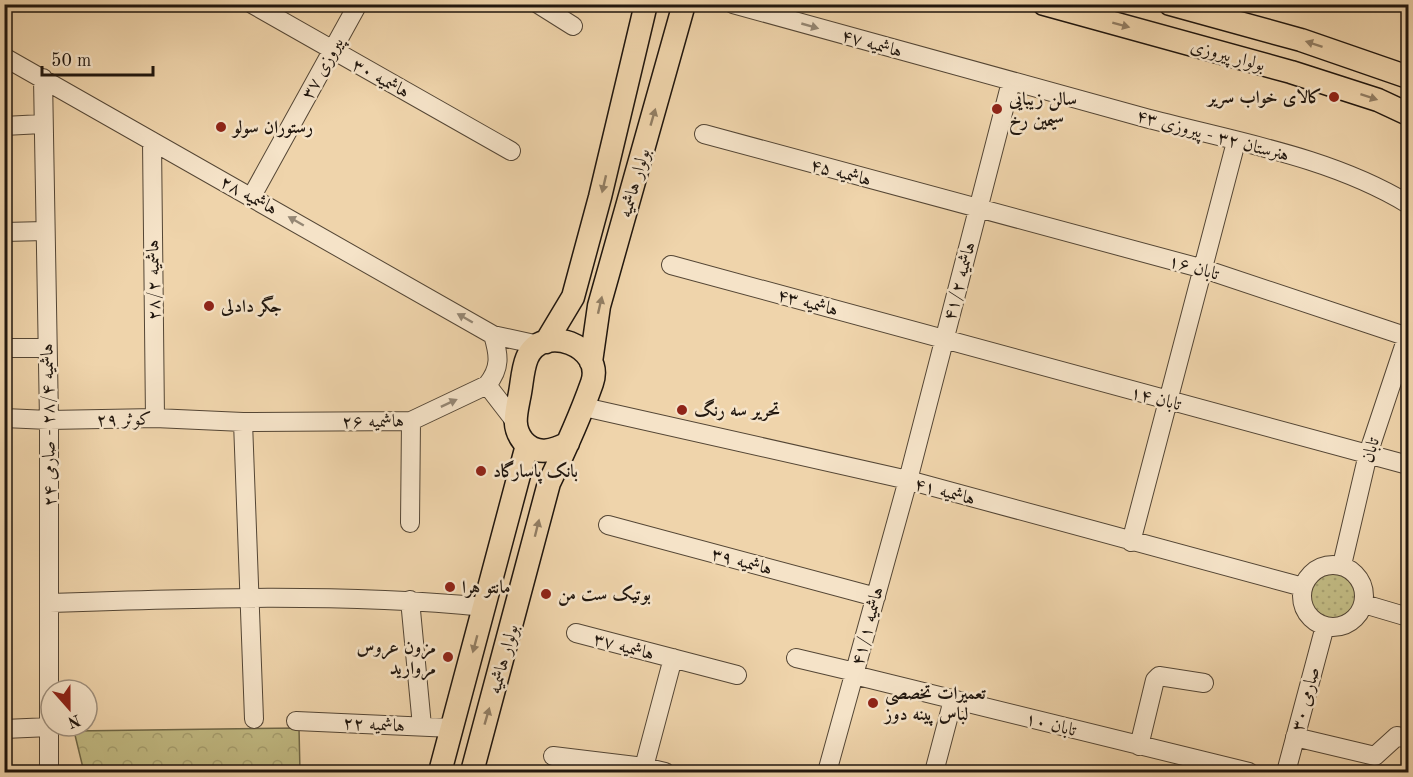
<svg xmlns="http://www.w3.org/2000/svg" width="1413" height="777" font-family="'Old Standard TT',Amiri,serif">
	<defs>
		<pattern id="grass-dots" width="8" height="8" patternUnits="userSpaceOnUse" patternTransform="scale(1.5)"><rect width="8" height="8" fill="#c1ba83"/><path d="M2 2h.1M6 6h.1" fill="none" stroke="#a69f70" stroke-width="1.8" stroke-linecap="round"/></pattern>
		<pattern id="park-crowns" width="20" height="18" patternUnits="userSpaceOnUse" patternTransform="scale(1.5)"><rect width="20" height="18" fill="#c1ba83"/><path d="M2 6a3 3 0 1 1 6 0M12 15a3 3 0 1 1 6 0" fill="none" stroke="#a69f70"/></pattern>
	</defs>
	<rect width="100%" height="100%" fill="#efd4ab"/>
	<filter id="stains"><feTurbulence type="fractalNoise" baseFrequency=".00333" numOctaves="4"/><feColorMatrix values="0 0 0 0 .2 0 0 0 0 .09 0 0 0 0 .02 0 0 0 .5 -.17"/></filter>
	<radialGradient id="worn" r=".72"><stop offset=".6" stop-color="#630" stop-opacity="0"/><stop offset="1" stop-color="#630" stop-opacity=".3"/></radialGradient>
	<path fill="url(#grass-dots)" stroke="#706848" stroke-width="1.5" d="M1310 596a23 23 0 1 1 46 0a23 23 0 1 1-46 0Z"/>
	<path fill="url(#park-crowns)" stroke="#706848" stroke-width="1.5" d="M299 728 300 772H84L74 731Z"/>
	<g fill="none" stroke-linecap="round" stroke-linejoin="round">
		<defs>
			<path id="minor" d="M252 4 511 151
				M538 4 573 26
				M733 4C869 42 1005 80 1142 117 1231 141 1329 156 1408 204
				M4 57 493 335 539 345
				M43 78 49 420V772
				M4 126 42 124
				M704 134 1204 269 1408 337
				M152 141 155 418
				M252 196 358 4
				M4 232 45 231
				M671 265 1408 465
				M4 348H47
				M487 385 514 420
				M584 407 908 480 1303 587
				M4 418 49 420 155 418 243 422 411 421 487 385C501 368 499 355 493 335
				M243 422 254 719
				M410 523 411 421
				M608 525 876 597
				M1131 542 1236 142
				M1302 596a31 31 0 1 1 62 0a31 31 0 1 1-62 0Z
				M1342 565 1368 454 1407 337
				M410 600 422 726
				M49 603C195 598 340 593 485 607
				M1364 604 1408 617
				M576 633 737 675
				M796 658 855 672
				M854 675 1249 772
				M296 721 452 728
				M4 729 50 727
				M1295 737 1375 756 1397 736 1408 739
				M1139 746 1155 680 1159 676 1204 683
				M553 756 644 767 665 772
				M644 767 673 658
				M827 772 908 480 1011 82
				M934 772 953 700
				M1286 772 1325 626"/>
			<path id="major" d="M1044 4 1291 72 1378 100 1408 114
				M1170 4 1301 40 1408 77
				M546 342 573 297 600 197 646 4
				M591 362 599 306 684 4
				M440 772 527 445
				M472 772 549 483C565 450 580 417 592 383 605 346 542 322 527 358 522 370 522 385 519 398 516 414 512 427 523 441 536 456 553 451 568 443"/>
		</defs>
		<use href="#minor" stroke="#544635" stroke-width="20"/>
		<use href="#major" stroke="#20160e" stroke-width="25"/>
		<use href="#minor" stroke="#f5e3c8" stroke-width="18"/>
		<use href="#major" stroke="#efd4ab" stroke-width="22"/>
	</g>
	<defs><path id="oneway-solid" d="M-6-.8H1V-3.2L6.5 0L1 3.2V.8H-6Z" transform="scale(1.5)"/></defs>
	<g fill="#927e64">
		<use href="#oneway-solid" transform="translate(1121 25) rotate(15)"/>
		<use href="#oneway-solid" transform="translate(1314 44) rotate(-162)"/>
		<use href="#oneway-solid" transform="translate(1369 97) rotate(18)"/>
		<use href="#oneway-solid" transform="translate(653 117) rotate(-74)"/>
		<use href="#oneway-solid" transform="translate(604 184) rotate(103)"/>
		<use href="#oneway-solid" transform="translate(600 305) rotate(-77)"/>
		<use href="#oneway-solid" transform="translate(537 528) rotate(-76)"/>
		<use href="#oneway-solid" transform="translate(475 644) rotate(105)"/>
		<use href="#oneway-solid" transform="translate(487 716) rotate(-74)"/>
	</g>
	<g fill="#958774">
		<use href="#oneway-solid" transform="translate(810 26) rotate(16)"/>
		<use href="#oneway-solid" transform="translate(296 221) rotate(-150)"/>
		<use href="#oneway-solid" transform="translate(465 318) rotate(-150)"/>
		<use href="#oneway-solid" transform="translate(449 403) rotate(-25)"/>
	</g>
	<g fill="#8f2418" stroke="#f5e3c8" stroke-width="2">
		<circle cx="1334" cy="97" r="6"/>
		<circle cx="997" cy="109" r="6"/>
		<circle cx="221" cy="127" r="6"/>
		<circle cx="209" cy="306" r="6"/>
		<circle cx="682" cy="410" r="6"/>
		<circle cx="481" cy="471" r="6"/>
		<circle cx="450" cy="587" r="6"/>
		<circle cx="546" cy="594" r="6"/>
		<circle cx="448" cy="657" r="6"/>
		<circle cx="873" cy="703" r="6"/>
	</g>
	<g text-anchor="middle" stroke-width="5" stroke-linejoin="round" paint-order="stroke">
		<g font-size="18" fill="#20160e" stroke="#f5e3c8">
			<text transform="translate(872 43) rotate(16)" y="6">هاشمیه ۴۷</text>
			<text transform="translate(1228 55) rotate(15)" y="6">بولوار پیروزی</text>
			<text transform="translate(322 68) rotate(-61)" y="6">پیروزی ۳۷</text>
			<text transform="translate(381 78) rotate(29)" y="6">هاشمیه ۳۰</text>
			<text transform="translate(1213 135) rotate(15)" y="6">هنرستان ۳۲ - پیروزی ۴۳</text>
			<text transform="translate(841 172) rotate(15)" y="6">هاشمیه ۴۵</text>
			<text transform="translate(634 183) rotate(-74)" y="6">بولوار هاشمیه</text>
			<text transform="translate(249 195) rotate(29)" y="6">هاشمیه ۲۸</text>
			<text transform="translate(1194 267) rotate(16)" y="6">تابان ۱۶</text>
			<text transform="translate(153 280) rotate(-91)" y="6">هاشمیه ۲۸/۲</text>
			<text transform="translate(959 281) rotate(-75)" y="6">هاشمیه ۴۱/۲</text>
			<text transform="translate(808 302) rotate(15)" y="6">هاشمیه ۴۳</text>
			<text transform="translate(1156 398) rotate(15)" y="6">تابان ۱۴</text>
			<text transform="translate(124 419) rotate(-1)" y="6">کوثر ۲۹</text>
			<text transform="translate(373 421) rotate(-1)" y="6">هاشمیه ۲۶</text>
			<text transform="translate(48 425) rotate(-91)" y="6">هاشمیه ۲۸/۴ - صارمی ۲۴</text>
			<text transform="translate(1370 450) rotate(-74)" y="6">تابان</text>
			<text transform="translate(945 491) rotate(15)" y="6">هاشمیه ۴۱</text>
			<text transform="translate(742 561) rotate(15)" y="6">هاشمیه ۳۹</text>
			<text transform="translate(867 626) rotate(-75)" y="6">هاشمیه ۴۱/۱</text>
			<text transform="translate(624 646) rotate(15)" y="6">هاشمیه ۳۷</text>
			<text transform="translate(503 659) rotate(-75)" y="6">بولوار هاشمیه</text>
			<text transform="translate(1305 699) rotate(-75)" y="6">صارمی ۳۰</text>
			<text transform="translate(374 724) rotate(3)" y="6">هاشمیه ۲۲</text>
			<text transform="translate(1051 724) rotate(14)" y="6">تابان ۱۰</text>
		</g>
		<g font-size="18" font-weight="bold" fill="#20160e" stroke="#f5e3c8" text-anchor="start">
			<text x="1322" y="103" text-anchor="end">کالای خواب سریر</text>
			<text x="1009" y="105">سالن زیبایی<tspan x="1009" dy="21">سیمین رخ</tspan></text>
			<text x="233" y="133">رستوران سولو</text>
			<text x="221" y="312">جگر دادلی</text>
			<text x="694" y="416">تحریر سه رنگ</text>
			<text x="493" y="477">بانک پاسارگاد</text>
			<text x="462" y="593">مانتو هرا</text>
			<text x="558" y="600">بوتیک ست من</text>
			<text x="436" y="653" text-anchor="end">مزون عروس<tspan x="436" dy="21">مروارید</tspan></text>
			<text x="885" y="699">تعمیرات تخصصی<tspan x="885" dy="21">لباس پینه دوز</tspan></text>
		</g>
	</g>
	<rect width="1413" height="777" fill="none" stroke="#efd4ab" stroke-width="24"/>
	<rect x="6" y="6" width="1401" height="765" fill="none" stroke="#20160e" stroke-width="3"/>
	<rect x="12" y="12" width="1389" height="753" fill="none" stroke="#20160e" stroke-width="1.5"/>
	<g transform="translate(69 708) rotate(159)"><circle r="28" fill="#f5e3c8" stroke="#a0917e" stroke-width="1.5"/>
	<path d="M0-4.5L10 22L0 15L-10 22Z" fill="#8f2418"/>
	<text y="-9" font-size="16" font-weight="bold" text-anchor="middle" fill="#20160e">N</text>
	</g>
	<path d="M42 66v9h111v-9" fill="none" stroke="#20160e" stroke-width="3"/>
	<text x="51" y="66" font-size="18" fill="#20160e" stroke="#f5e3c8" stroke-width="4.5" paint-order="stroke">50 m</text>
	<rect width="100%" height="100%" filter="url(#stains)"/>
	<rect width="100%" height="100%" fill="url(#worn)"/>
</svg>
